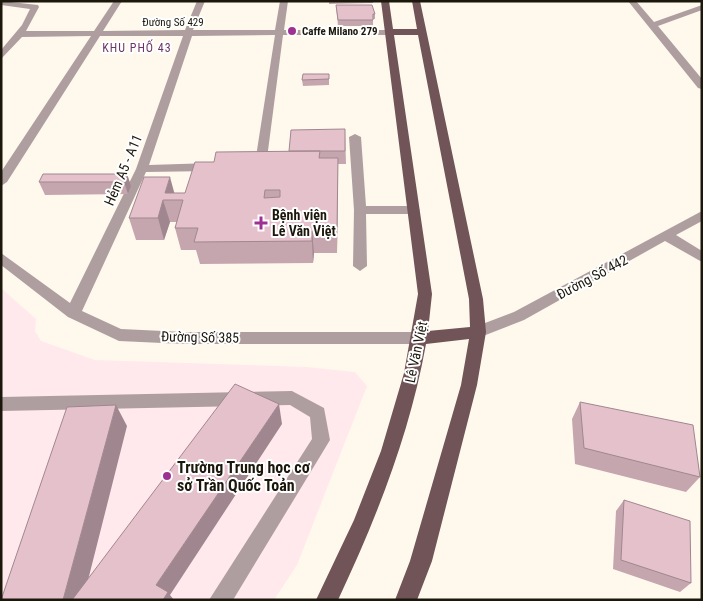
<svg xmlns="http://www.w3.org/2000/svg" width="703" height="601" font-family="'Roboto Condensed',sans-serif">
	<rect width="100%" height="100%" fill="#fef9ec"/>
	<path fill="#ffe9ed" d="M1 288 36 319 35 331 41 341 95 360 306 367 355 372 367 386 297 565 274 600H1Z"/>
	<g fill="none" stroke-linecap="round" stroke-linejoin="round">
		<path fill="#af9ea0" fill-rule="evenodd" d="M1 1 38 5 39 7 26 31H94L114 1H122L103 31 185 30 197 1H205L193 30H275L280 1H288L284 30H393V34L390 35H283L266 166 260 170 251 169 249 166 255 163 275 35 192 36 149 165 212 163 218 167 212 171 146 172 82 311 121 329 184 332H421L427 334 429 338 427 342 421 344H184L119 341 68 317 1 265V253L70 303 136 169 183 36H100L7 182 1 186V172L91 36 22 37 1 59V50L22 25 30 9 1 5Z
			M628 1H636L654 22 702 5V10L658 26 702 79V89L698 88Z
			M355 134 361 137 366 206H414L420 210 414 214H366L367 266 360 271 353 266 354 210 349 137Z
			M702 211V221L676 235 702 251V262L665 241 524 320 478 338 472 336 470 332 472 328 514 312Z
			M292 391 324 408 330 440 233 600H209L312 439 310 417 290 405 1 411V397Z"/>
		<path fill="#705458" fill-rule="evenodd" d="M381 1H389L393 29H417L412 1H420L483 299 486 332 477 385 432 561 417 600H395L410 561 461 385 469 339 426 344C410 433 377 517 338 600H316L354 520 381 451 404 373 418 294ZM394 35H418L469 299 470 327 428 331 432 294Z"/>
	</g>
	<path fill="#c5a6af" d="M329 1H373V3L329 4Z
		M336 5 375 14V19H373V26H338Z
		M329 74V85L303 86 302 80Z
		M345 129 346 164H338L337 253H314L313 263 200 264 196 250H181L175 228 177 222H170L164 240H136L129 218 175 193H185L214 162 289 151Z
		M127 174 131 186 128 194 45 195 39 182Z
		M580 402 700 477 686 492 575 464 572 419Z
		M624 500 691 583 680 592 613 569 616 511Z"/>
	<path fill="#a0878f" d="M338 158V180L337 253V230Z
		M127 174 131 186 128 194 124 182Z
		M170 177 176 199 165 193Z
		M163 200 170 222 164 240 158 218Z
		M312 231 314 253 313 263 312 241Z
		M279 404 282 424 170 595 174 600H163L156 585Z
		M116 405 127 426 83 600H63Z"/>
	<path fill="#e5c1cc" stroke="#a0878f" fill-rule="evenodd" d="M336 5H372L375 14H373V20H338Z
		M303 74H329V79L302 80Z
		M345 129V151H289L291 130Z
		M320 151 319 158H338L337 230 312 231V241L194 242 198 228H175L183 200H163L158 218H129L144 177H170L165 193H185L195 162H214L216 152ZM265 190H280V197L264 198Z
		M43 174H127L124 182H39Z
		M235 384 279 404 156 585 168 592 163 600H72Z
		M580 402 693 425 700 477 584 448Z
		M116 405 63 600H1L67 407Z
		M624 500 690 521 691 583 621 560Z"/>
	<g fill="#9d3192" stroke="#fff" stroke-width="2">
		<circle cx="292" cy="31" r="5"/>
		<path d="M258.5 215.5h5v5h5v5h-5v5h-5v-5h-5v-5h5z"/>
		<circle cx="167" cy="476" r="5"/>
	</g>
	<g text-anchor="middle" stroke-width="4" stroke-linejoin="round" paint-order="stroke">
		<g font-size="11" fill="#1b170b" stroke="#fff">
			<text x="173" y="26">Đường Số 429</text>
		</g>
		<g font-size="11" font-weight="bold" fill="#1b170b" stroke="#fff" text-anchor="start">
			<text x="302" y="35">Caffe Milano 279</text>
		</g>
		<g font-size="12" letter-spacing="1" fill="#6c3766" stroke="#fff">
			<text x="137" y="52">KHU PHỐ 43</text>
		</g>
		<g font-size="14" fill="#1b170b" stroke="#fff">
			<text transform="translate(123 170) rotate(-67)" y="5">Hẻm A5 - A11</text>
			<text transform="translate(592 277) rotate(-28)" y="5">Đường Số 442</text>
			<text transform="translate(200 337) rotate(1)" y="5">Đường Số 385</text>
			<text transform="translate(416 352) rotate(-78)" y="5">Lê Văn Việt</text>
		</g>
		<g font-size="14" font-weight="bold" fill="#1b170b" stroke="#fff" text-anchor="start">
			<text x="272" y="220">Bệnh viện<tspan x="272" dy="16">Lê Văn Việt</tspan></text>
		</g>
		<g font-size="16" font-weight="bold" fill="#1b170b" stroke="#fff" text-anchor="start">
			<text x="177" y="473">Trường Trung học cơ<tspan x="177" dy="18">sở Trần Quốc Toản</tspan></text>
		</g>
	</g>
	<rect width="703" height="601" fill="none" stroke="#1b170b" stroke-width="5"/>
</svg>
